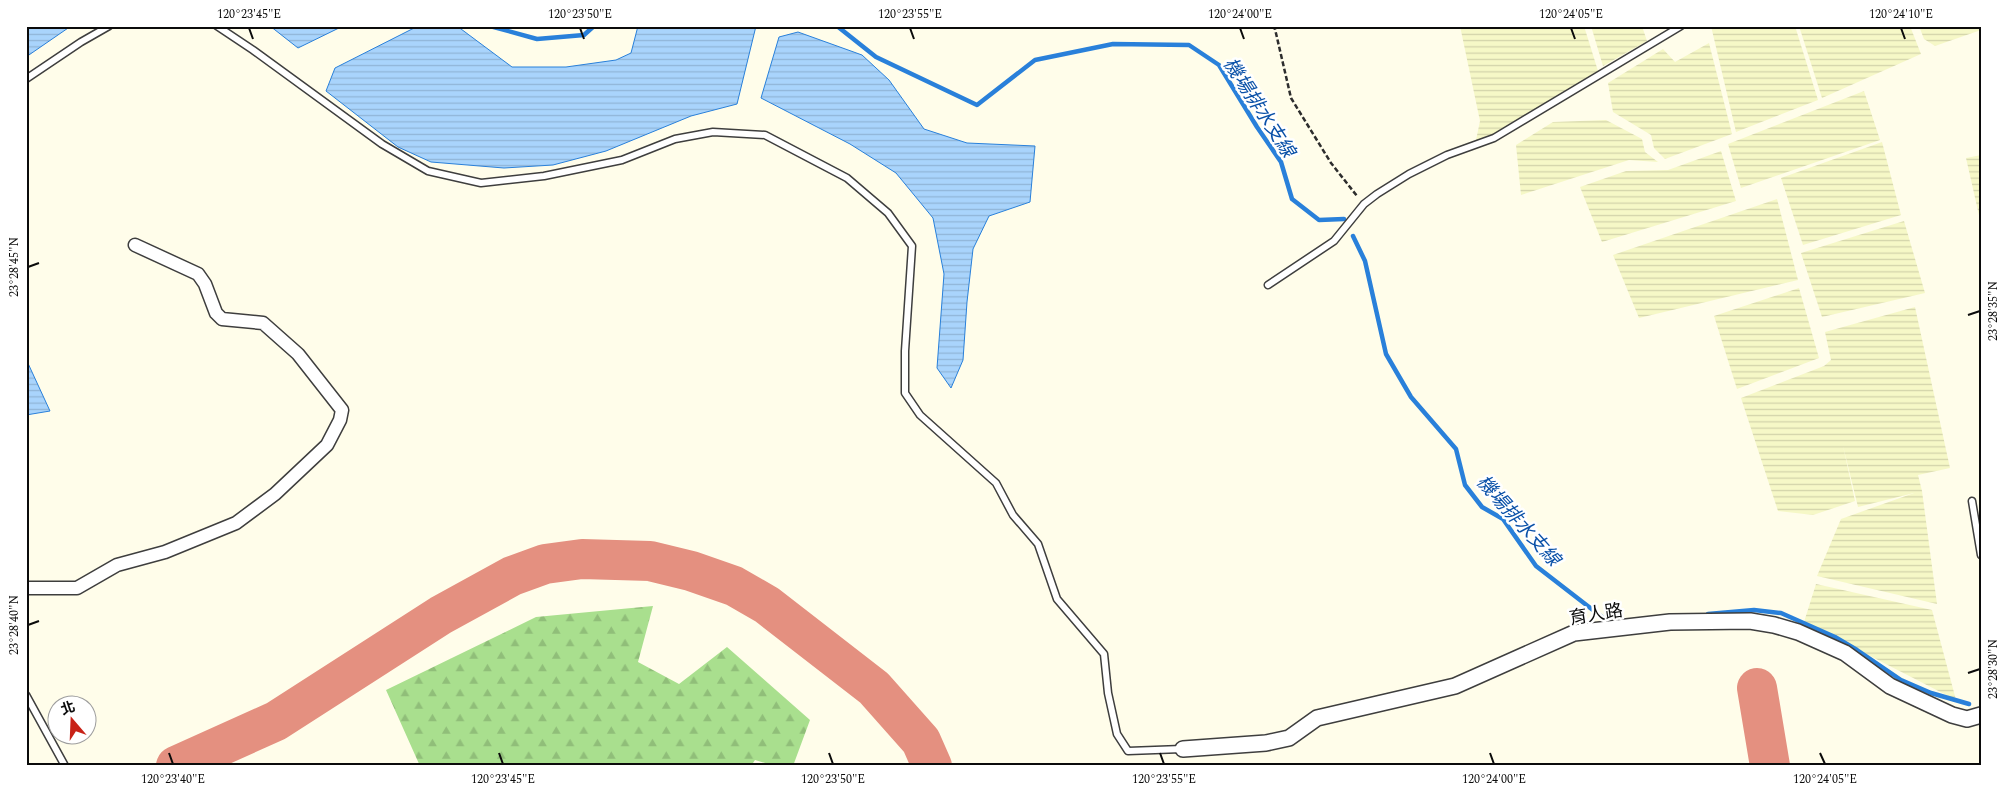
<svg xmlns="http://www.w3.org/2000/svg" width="2007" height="792" font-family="Spectral,'Noto Sans TC',serif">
	<defs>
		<pattern id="farmland-rules" width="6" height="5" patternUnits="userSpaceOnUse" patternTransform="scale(1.25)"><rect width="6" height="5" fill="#f6f8c7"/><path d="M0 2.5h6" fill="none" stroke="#d2d3aa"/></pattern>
		<pattern id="forest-firs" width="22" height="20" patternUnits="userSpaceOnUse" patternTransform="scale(1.25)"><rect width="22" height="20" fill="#a9df8e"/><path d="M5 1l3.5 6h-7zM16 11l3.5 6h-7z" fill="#90be79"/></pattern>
		<pattern id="water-rules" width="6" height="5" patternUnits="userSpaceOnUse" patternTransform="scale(1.25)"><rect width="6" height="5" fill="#a9d4fc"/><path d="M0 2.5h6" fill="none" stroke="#90b5d7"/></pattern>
	</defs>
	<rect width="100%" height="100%" fill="#fffdea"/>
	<path fill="url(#farmland-rules)" d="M1460 26H1584L1598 71 1475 145 1480 121Z
		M1591 26H1642L1647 41 1603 66Z
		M1711 26H1795L1818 100 1736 132Z
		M1799 26H1910L1921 54 1822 98Z
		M1919 26H1981V30L1935 46 1924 39Z
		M1709 43 1732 134 1665 159 1654 148 1651 135 1613 112 1608 83 1663 49 1675 62Z
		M1864 91 1880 140 1741 188 1728 144Z
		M1606 120 1642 139 1645 152 1658 162 1629 160 1521 195 1516 145 1553 122Z
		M1882 142 1901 215 1803 245 1781 178Z
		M1721 151 1736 201 1602 242 1580 187 1626 171 1668 170Z
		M1981 155V224L1966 158Z
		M1777 199 1798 280 1639 318 1613 255Z
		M1904 221 1925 293 1822 317 1801 253Z
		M1799 288 1819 358 1737 389 1714 316Z
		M1915 307 1950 468 1918 475 1922 491 1937 604 1817 576 1841 519 1914 493 1858 507 1843 446 1855 501 1813 515 1778 511 1741 398 1824 366 1831 360 1825 332Z
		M1816 584 1932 610 1956 700 1804 622Z"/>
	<path fill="url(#forest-firs)" d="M653 606 638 662 679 684 727 647 810 720 793 766H775L755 760 751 766H420L386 690 536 617Z"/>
	<path fill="url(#water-rules)" stroke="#2980da" d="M26 26H71L26 57Z
		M270 26H343L298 48Z
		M418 26H457L512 67H566L616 60 631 53 638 26H756L737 104 691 116 606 151 553 165 504 168 431 162 398 147 326 91 335 68Z
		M798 32 862 55 889 80 924 129 967 143 1035 146 1030 202 989 216 973 249 967 302 963 360 951 388 937 368 944 274 933 218 896 173 850 144 761 98 779 37Z
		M26 359 50 411 26 415Z"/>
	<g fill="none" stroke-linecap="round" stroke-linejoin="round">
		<path stroke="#2980da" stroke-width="4.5" d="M490 26 537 39 584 35 594 26
			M837 26 876 57 977 105 1035 60 1113 44 1189 45 1219 65 1257 127 1281 162 1292 199 1319 220 1344 219
			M1353 236 1365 261 1386 354 1411 397 1456 449 1465 485 1482 507 1503 519 1536 566 1611 624
			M1708 614 1754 610 1781 613 1835 637 1857 650 1901 680 1931 693 1969 704"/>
		<path stroke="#e49080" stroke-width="40" d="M1757 688 1770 766
			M176 766 276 721 441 615 512 576 545 564 582 559 650 561 691 571 734 586 767 605 874 688 921 741 932 766"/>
		<defs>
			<path id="service" d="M217 26 253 50 382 144 428 171 481 183 544 176 622 160 675 139 713 132 765 135 847 178 888 213 912 246 905 351V393L920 415 996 483 1013 515 1038 544 1057 599 1104 654 1108 693 1117 734 1128 751 1182 749
				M26 79 81 42 109 26
				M1268 285 1334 241 1364 204 1377 194 1409 174 1447 155 1494 138 1681 26
				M1972 501 1981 555
				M26 695 65 766"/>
			<path id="minor" d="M26 588H77L117 565 165 552 236 523 275 494 327 445 340 420 342 410 298 354 263 323 222 319 216 313 205 284 198 274 135 245"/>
			<path id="tertiary" d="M1183 749 1266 743 1289 738 1317 718 1455 686 1574 633 1670 622 1750 621 1774 625 1798 632 1845 653 1890 686 1952 715 1967 719 1981 715"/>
		</defs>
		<use href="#service" stroke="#3e3e3e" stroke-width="9"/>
		<use href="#minor" stroke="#3e3e3e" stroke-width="15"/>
		<use href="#tertiary" stroke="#3e3e3e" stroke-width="18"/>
		<path stroke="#2d2d2d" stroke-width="2.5" stroke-dasharray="5 2.5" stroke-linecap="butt" d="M1272 26 1275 29 1291 98 1331 163 1357 196"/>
		<use href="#service" stroke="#fff" stroke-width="6"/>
		<use href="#minor" stroke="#fff" stroke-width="12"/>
		<use href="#tertiary" stroke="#fff" stroke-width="15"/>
	</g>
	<path fill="none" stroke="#0b0b0b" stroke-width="2" d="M249 28 253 39M580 28 584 39M910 28 914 39M1240 28 1244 39M1571 28 1575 39M1901 28 1905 39M28 267 39 263M1968 315 1980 311M28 625 39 621M1968 673 1980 669M169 753 173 764M499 753 503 764M829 753 833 764M1160 753 1164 764M1490 753 1494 764M1820 753 1825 764"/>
	<g text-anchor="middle" stroke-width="5" stroke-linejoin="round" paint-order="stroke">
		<g font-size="18" fill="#0b0b0b" stroke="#fff">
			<text transform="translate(1596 614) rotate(-9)" y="6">育人路</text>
		</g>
		<g font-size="19" font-style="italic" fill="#0a51a8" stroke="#fff">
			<text transform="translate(1260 107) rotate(57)" y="7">機場排水支線</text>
			<text transform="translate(1519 520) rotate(48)" y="7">機場排水支線</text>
		</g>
	</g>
	<rect width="2007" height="792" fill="none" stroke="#ffffff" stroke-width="55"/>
	<g transform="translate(72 720) rotate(341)"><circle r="24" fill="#ffffff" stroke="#9d9d9d"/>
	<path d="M0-4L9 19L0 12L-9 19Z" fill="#c82217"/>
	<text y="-8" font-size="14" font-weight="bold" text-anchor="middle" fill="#0b0b0b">北</text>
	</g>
	<rect x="28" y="28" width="1952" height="736" fill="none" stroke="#0b0b0b" stroke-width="2"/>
	<g font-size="12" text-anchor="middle" fill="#0b0b0b">
		<text x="249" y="18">120°23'45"E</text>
		<text x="580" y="18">120°23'50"E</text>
		<text x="910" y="18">120°23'55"E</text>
		<text x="1240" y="18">120°24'00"E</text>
		<text x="1571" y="18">120°24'05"E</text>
		<text x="1901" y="18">120°24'10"E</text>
		<text transform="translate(14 267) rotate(-90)" y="4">23°28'45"N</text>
		<text transform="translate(1993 311) rotate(-90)" y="4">23°28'35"N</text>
		<text transform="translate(14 625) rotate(-90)" y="4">23°28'40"N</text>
		<text transform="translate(1993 669) rotate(-90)" y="4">23°28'30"N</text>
		<text x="173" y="783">120°23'40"E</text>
		<text x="503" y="783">120°23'45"E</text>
		<text x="833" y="783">120°23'50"E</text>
		<text x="1164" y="783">120°23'55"E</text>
		<text x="1494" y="783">120°24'00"E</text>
		<text x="1825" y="783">120°24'05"E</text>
	</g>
</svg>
